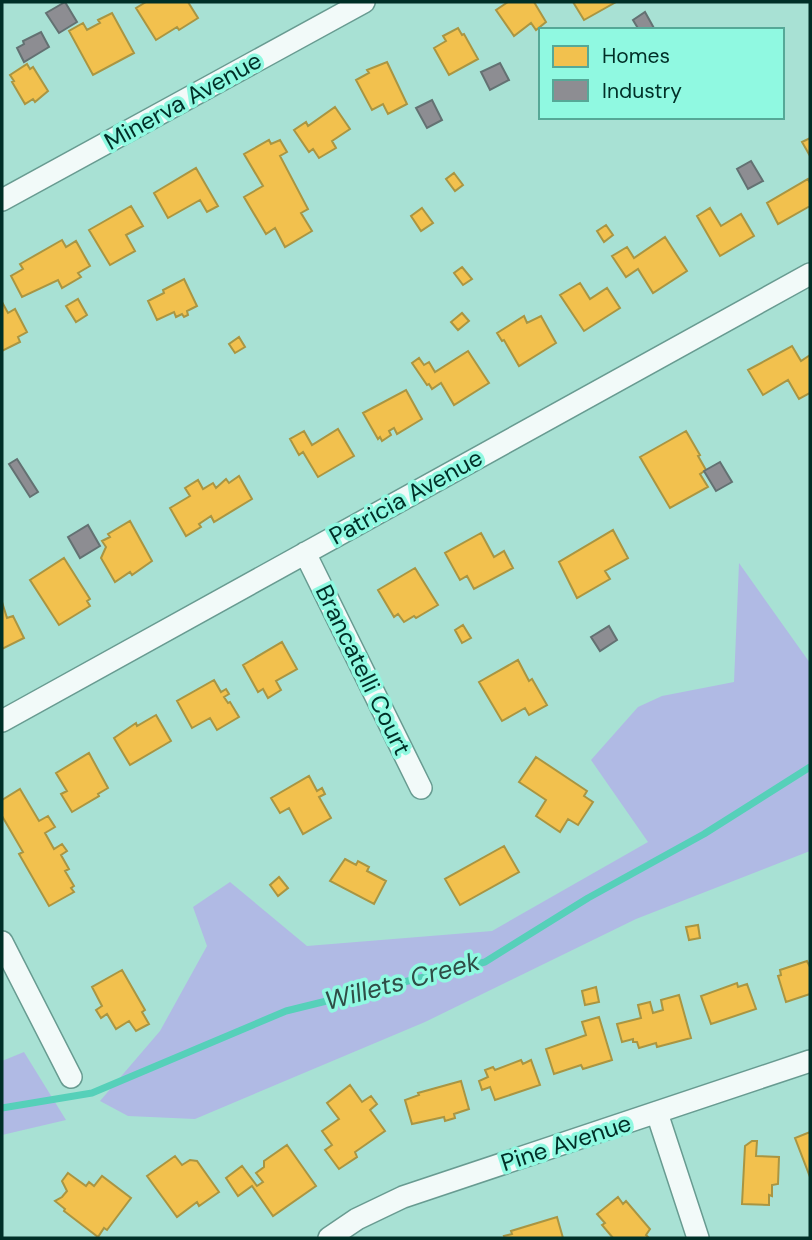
<svg xmlns="http://www.w3.org/2000/svg" width="812" height="1240" font-family="'DM Sans',sans-serif">
	<rect width="100%" height="100%" fill="#a8e1d4"/>
	<path fill="#b0bae4" d="M739 563 810 663V851L636 919 425 1022 195 1119 128 1116 100 1101 160 1031 207 946 193 907 230 882 307 946 492 931 648 842 591 760 638 707 662 696 734 682Z
		M24 1052 66 1120 2 1135V1061Z"/>
	<path fill="#f2c14e" stroke="#a99542" stroke-width="2" d="M146 2H188L198 18 179 30 177 27 156 40 136 8Z
		M508 2H534L546 22 536 30 531 23 514 36 496 10Z
		M573 2H616L584 20Z
		M112 13 134 53 93 75 69 31 83 23 87 30 100 23 98 20Z
		M458 28 462 35 464 34 478 59 449 75 434 48 446 41 443 36Z
		M387 62 407 104 388 114 383 104 372 110 356 80 369 73 367 70Z
		M27 64 30 69 33 67 48 91 35 102 33 99 25 104 12 82 14 81 10 75Z
		M335 107 350 129 332 141 336 148 319 158 313 149 309 152 294 130 306 122 308 126Z
		M810 138V156L802 142Z
		M269 140 271 144 280 140 287 152 280 156 308 209 301 213 312 231 285 247 275 228 266 234 244 197 263 186 244 154Z
		M196 168 218 206 207 212 200 200 168 218 154 193Z
		M454 173 463 185 455 191 446 179Z
		M808 179 810 183V206L778 224 767 203Z
		M131 206 143 226 126 235 135 251 110 265 89 230Z
		M422 208 433 223 421 231 411 216Z
		M710 208 721 226 741 214 754 236 720 256 697 216Z
		M606 225 613 235 604 242 597 231Z
		M665 237 687 271 653 293 638 269 626 277 612 256 627 247 634 258Z
		M62 240 66 247 76 241 90 266 78 273 81 277 62 288 58 280 22 297 11 276 23 269 20 264Z
		M462 267 472 279 463 285 454 273Z
		M184 279 197 306 187 311 188 315 184 317 182 314 176 317 174 312 157 320 148 301 164 293 163 290Z
		M580 283 590 299 607 288 620 308 584 331 560 295Z
		M78 299 87 315 76 322 66 306Z
		M2 302 8 313 15 309 27 332 18 337 20 342 2 351Z
		M462 313 469 321 458 330 451 322Z
		M524 316 527 323 541 316 556 343 519 366 504 340 502 341 497 333Z
		M239 337 245 347 235 353 229 344Z
		M792 346 801 361 810 355V393L799 399 788 380 763 395 748 370Z
		M468 351 489 383 454 405 441 383 432 389 429 384 427 385 412 363 419 358 424 365 429 362 435 372Z
		M406 390 422 419 397 434 394 428 389 431 391 435 382 441 380 437 378 439 363 413Z
		M338 429 354 456 318 477 303 452 299 455 290 439 304 431 312 445Z
		M686 431 700 455 698 456 706 470 700 474 708 487 670 508 640 457Z
		M239 476 252 499 214 522 211 516 199 524 201 527 186 536 170 508 190 496 185 488 198 480 203 489 213 483 216 488 226 479 229 483Z
		M130 521 152 561 132 575 130 572 115 582 101 558 106 547 102 541 110 537 108 534Z
		M613 530 628 558 605 571 610 579 577 598 559 562Z
		M481 533 494 557 504 551 513 568 474 589 467 576 460 580 445 553Z
		M64 558 90 599 87 601 90 606 59 625 30 580Z
		M415 568 438 605 416 618 414 616 404 622 398 614 394 617 378 590Z
		M2 602 7 618 13 616 24 638 2 649Z
		M463 625 471 638 462 643 455 630Z
		M282 642 297 669 276 681 281 690 268 698 263 689 258 692 243 665Z
		M518 660 529 681 532 679 547 705 529 715 525 708 502 721 479 682Z
		M214 680 221 692 226 689 229 694 224 697 228 703 230 702 239 717 217 730 210 718 192 728 177 701Z
		M156 715 171 741 130 765 114 738 136 723 137 726Z
		M89 753 108 788 98 794 99 796 72 812 61 794 67 791 56 773Z
		M536 757 587 791 584 796 593 802 578 825 568 819 560 832 536 816 546 800 519 782Z
		M309 776 317 791 322 788 325 794 319 797 331 818 303 834 289 808 280 813 271 798Z
		M20 789 39 821 48 816 55 827 45 833 54 849 62 844 67 851 61 855 69 869 65 871 74 886 71 888 74 892 49 906 19 854 23 852 2 816V800Z
		M504 846 519 872 460 905 445 879Z
		M345 859 356 865 358 861 369 867 367 871 386 881 374 904 330 881Z
		M279 877 288 888 278 896 270 885Z
		M698 925 700 938 689 940 686 927Z
		M807 961 810 967V994L786 1002 778 976 781 975 780 970Z
		M122 970 145 1010 142 1012 149 1024 136 1031 129 1021 116 1029 107 1014 101 1018 96 1010 102 1006 92 987Z
		M737 983 738 987 747 984 756 1009 711 1024 701 996Z
		M596 987 599 1002 585 1005 582 991Z
		M679 995 691 1038 657 1047 656 1043 639 1048 637 1042H633V1039L622 1042 617 1024 641 1018 638 1005 650 1002 653 1013 663 1010 661 1000Z
		M599 1017 612 1060 583 1069 581 1065 554 1074 546 1049 586 1035 582 1022Z
		M521 1060 523 1064 531 1060 540 1085 495 1100 490 1087 482 1090 479 1081 488 1077 485 1070 493 1067 495 1070Z
		M461 1081 469 1109 454 1114 455 1118 445 1121 444 1117 412 1124 405 1100 419 1095 418 1093Z
		M350 1085 362 1102 371 1096 377 1104 370 1110 385 1131 355 1152 357 1157 339 1169 325 1150 332 1145 322 1131 339 1119 327 1103Z
		M810 1132V1177L795 1138Z
		M752 1141H757L756 1156 779 1157 778 1184 772 1185V1196L769 1195V1205L742 1204 745 1146Z
		M287 1145 316 1186 273 1216 252 1186 238 1196 226 1178 242 1166 257 1186 263 1182 256 1173 264 1167V1161Z
		M175 1156 182 1165 190 1160 197 1161 219 1192 199 1206 197 1202 177 1217 147 1176Z
		M68 1173 86 1186 89 1182 94 1186 102 1176 131 1198 107 1230 104 1228 98 1237 64 1211 65 1209 55 1201 62 1197 67 1191 62 1181Z
		M618 1197 623 1204 626 1201 650 1229 646 1235 649 1238H613L602 1225 605 1223 597 1214Z
		M557 1217 563 1238H505L504 1236 512 1234 511 1231Z"/>
	<path fill="#8d8d92" stroke="#637172" stroke-width="2" d="M65 2 77 22 59 33 46 13Z
		M645 12 655 30H639L633 20Z
		M41 32 49 47 24 62 17 48 24 44 23 41Z
		M500 63 509 80 490 90 481 72Z
		M432 100 442 120 427 128 416 108Z
		M751 161 763 181 748 189 737 169Z
		M17 459 38 492 30 497 9 464Z
		M720 462 732 482 716 491 704 471Z
		M88 525 100 546 80 558 68 537Z
		M609 626 617 640 600 651 591 637Z"/>
	<g fill="none" stroke-linecap="round" stroke-linejoin="round">
		<path stroke="#56d0b9" stroke-width="7" d="M2 1108 92 1093 286 1011 485 962 588 898 704 834 810 767"/>
		<defs>
			<path id="street" d="M2 200 364 2
				M305 553 421 788
				M2 721 810 274
				M2 942 71 1077
				M657 1113 698 1238
				M329 1238 357 1219 403 1197 810 1061"/>
		</defs>
		<use href="#street" stroke="#689b91" stroke-width="24"/>
		<use href="#street" stroke="#f2faf9" stroke-width="21"/>
	</g>
	<g text-anchor="middle" stroke-width="7" stroke-linejoin="round" paint-order="stroke">
		<g font-size="24" fill="#002f27" stroke="#90f9e1">
			<text transform="translate(183 101) rotate(-29)" y="8">Minerva Avenue</text>
			<text transform="translate(406 497) rotate(-29)" y="8">Patricia Avenue</text>
			<text transform="translate(363 670) rotate(64)" y="8">Brancatelli Court</text>
			<text transform="translate(566 1143) rotate(-18)" y="8">Pine Avenue</text>
		</g>
		<g font-size="26" font-style="italic" fill="#2f4d46" stroke="#90f9e1">
			<text transform="translate(402 981) rotate(-15)" y="9">Willets Creek</text>
		</g>
	</g>
	<rect width="812" height="1240" fill="none" stroke="#002f27" stroke-width="7"/>
	<rect x="539" y="28" width="245" height="91" fill="#90f9e1" stroke="#56a897" stroke-width="2"/>
	<rect x="553" y="46" width="35" height="21" fill="#f2c14e" stroke="#56a897" stroke-width="2"/>
	<text x="602" y="63" font-size="21" fill="#002f27">Homes</text>
	<rect x="553" y="80" width="35" height="21" fill="#8d8d92" stroke="#56a897" stroke-width="2"/>
	<text x="602" y="98" font-size="21" fill="#002f27">Industry</text>
</svg>
